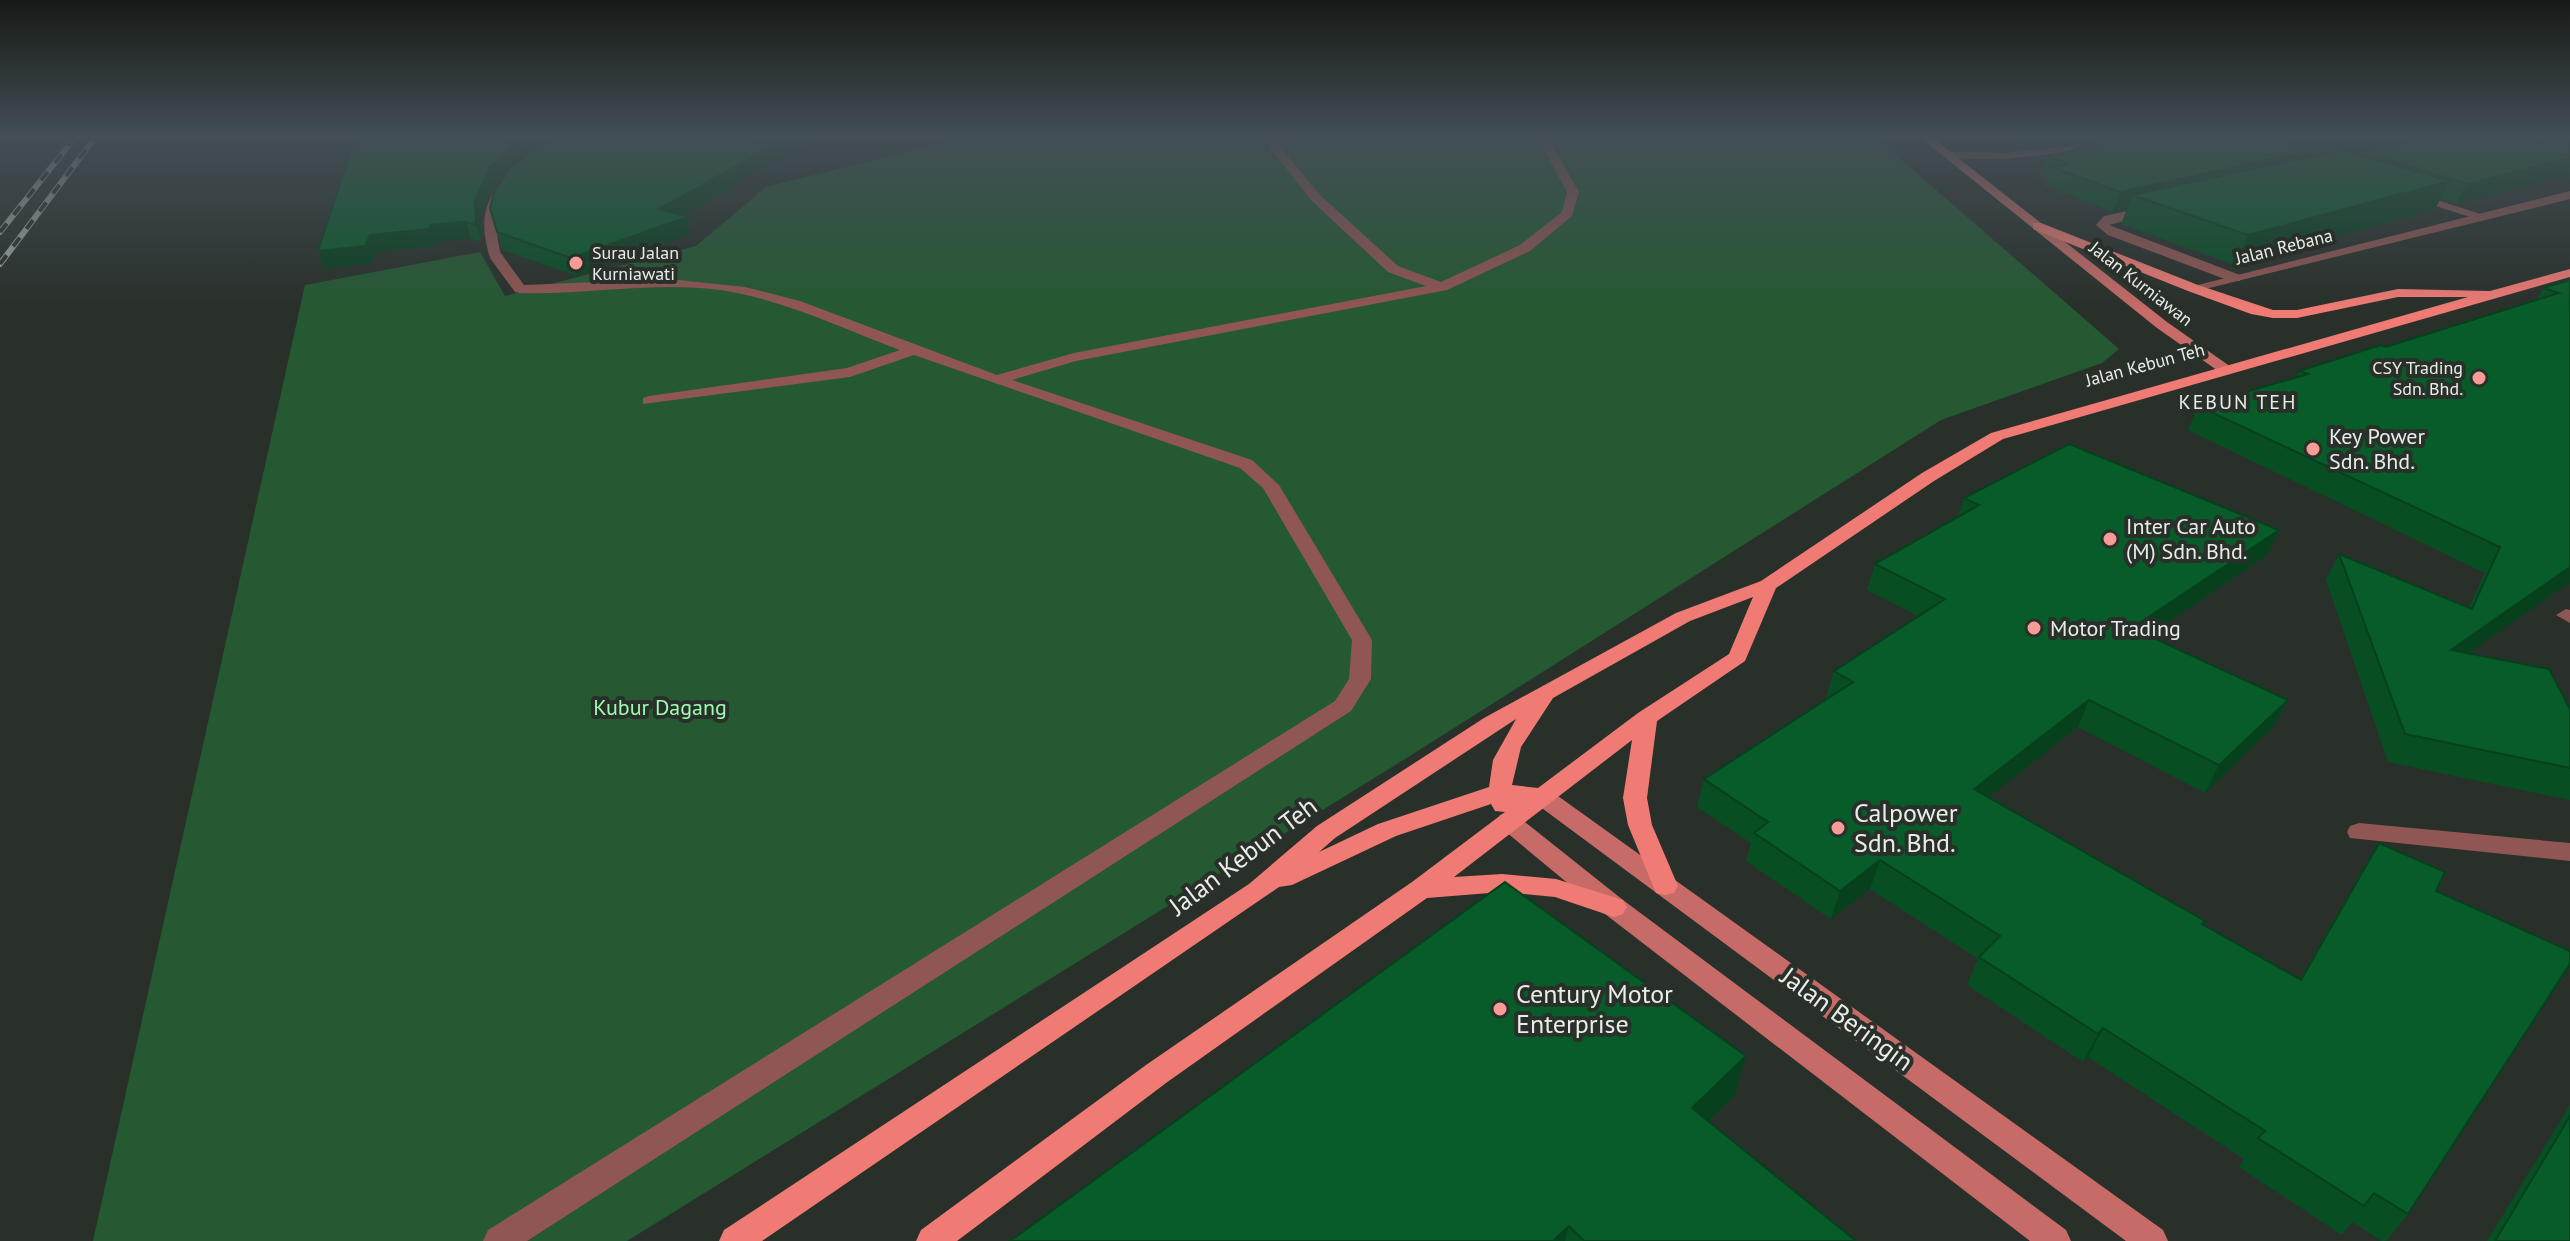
<svg xmlns="http://www.w3.org/2000/svg" width="2570" height="1241" font-family="'PT Sans',sans-serif">
	<rect width="100%" height="100%" fill="#29302a"/>
	<path fill="#245932" d="M973 135H1873L2119 349 2102 363 1941 420 1413 754 627 1241H93L305 285 480 252 505 296 696 246 766 187Z"/>
	<g fill="none" stroke-linecap="round" stroke-linejoin="round">
		<path fill="#905653" fill-rule="evenodd" d="M1276 135H1290L1280 147 1320 195 1398 266 1441 282 1520 245 1562 212 1567 192 1536 135H1546L1579 192 1572 216 1530 251 1447 290 1076 361 1012 380 1252 460 1279 485 1372 640 1371 679 1351 711 527 1241H483L488 1230 1335 701 1349 679 1352 640 1263 488 1240 468 914 355 850 377 643 404V398L649 396 847 368 900 350C841 328 784 300 721 290 655 281 587 295 520 293L515 292 490 258V252H500L524 285 669 279 745 287 800 301 997 375 1074 353 1426 286 1388 272 1312 201 1269 147Z
			M2410 194H2418L2490 217 2480 220 2410 198Z
			M2150 206 2156 210 2154 213 2109 225 2240 275V281H2230L2108 235 2096 225 2104 216Z
			M2566 609 2570 610V623L2556 615Z
			M2359 823 2570 843V861L2350 838 2347 832 2350 826Z"/>
		<path fill="#905653" fill-rule="evenodd" d="M2091 144 2095 145V149L2006 159 1947 158 1942 155 1947 152 2006 153Z
			M498 186 508 188C493 211 495 230 501 255L495 259 489 255C482 228 481 209 498 186Z
			M2570 191V199L2193 292 2186 288Z"/>
		<path fill="#c66b67" fill-rule="evenodd" d="M1917 135H1929L2167 322 2231 367V373H2221L2157 328Z
			M1543 789 1551 791 2163 1230 2168 1241H2126L1535 803 1531 797 1535 791Z
			M1508 813 1516 815 1623 900 2066 1230 2071 1241H2030L1605 914 1500 827 1496 821 1500 815Z"/>
		<path fill="#f07b75" fill-rule="evenodd" d="M2033 223H2041L2198 285 2273 310H2297L2398 289 2490 291 2570 269V277L2003 439 1934 481 1776 588 1745 661 1657 721 1647 798 1652 825 1678 886 1674 893 1665 895 1656 893 1628 825 1623 798 1632 740 1454 877 1502 874 1556 879 1623 900 1627 907 1623 914 1614 917 1555 897 1502 892 1427 898 1166 1083 957 1241H916L921 1230 1146 1065 1412 882 1505 812 1495 811 1491 804 1396 836 1292 885 1279 887 762 1241H719L724 1230 1249 884 1317 826 1484 718 1676 613 1761 581 1922 473 1991 433 2468 297H2398L2297 318H2273L2251 314 2188 291 2033 229ZM1753 597 1729 654 1638 713 1538 788 1512 785 1521 747 1553 698 1690 621ZM1516 719 1493 760 1489 787 1378 824 1319 852 1335 838Z"/>
		<defs>
			<path id="rail" d="M0 232 77 135
				M0 264 97 135"/>
		</defs>
		<use href="#rail" stroke="#a2a7a2" stroke-width="6"/>
		<use href="#rail" stroke="#29302a" stroke-width="4" stroke-dasharray="11" stroke-linecap="butt"/>
	</g>
	<path fill="#074f23" d="M544 135 545 140 523 155 510 168 758 144 822 135 681 216 687 217 691 234 577 276 502 250 497 232 508 170 495 183 480 217 482 242 471 239 436 242 435 246 376 252 372 263 325 269 318 251Z
		M2006 135H2570V175L2457 204 2441 198 2435 209 2235 265 2121 224 2127 209 2113 212 2045 186 2048 178 2040 175 2046 156 2072 151 2076 141 2038 146Z
		M2570 280V583L2564 586 2468 653 2570 768V800L2388 762 2326 580 2339 554 2469 607 2485 573 2188 430 2198 406 2296 378 2299 371 2386 347 2537 300 2543 288Z
		M1964 498 2279 530 2267 555 2148 636 2288 700 2273 727 2205 793 2078 727 1988 797 2203 925 2300 979 2362 871 2379 843 2436 891 2408 1214 2386 1241H2382L2352 1222 2342 1235 2239 1167 2244 1159 2088 1057 2083 1062 1967 985 1978 959 1870 889 1831 919 1746 861 1751 843 1697 807 1704 779 1828 699 1826 698 1834 671 1918 616 1867 590 1875 564 1958 517Z
		M1746 1056 1734 1096 1709 1121 1856 1241H1010Z
		M2570 1105V1241H2487Z"/>
	<path fill="#06401d" d="M525 135H544L545 140 523 155 495 183 480 217 482 242 476 225 475 201 490 167 518 140Z
		M752 135H762L754 153 751 138Z
		M792 135H822L665 225 687 217 691 234 577 276 571 258Z
		M2041 135H2115L2076 139V141L2038 146Z
		M2384 135H2457L2364 152 2362 157 2331 164 2339 145Z
		M2314 150 2306 169 2132 195 2127 209 2113 212 2120 192Z
		M2570 158V175L2457 204 2467 184Z
		M2449 181 2435 209 2235 265 2248 235Z
		M466 222 471 239 436 242 435 246 376 252 372 263 325 269 318 251 370 235 430 225Z
		M2279 530 2267 555 2120 655 2132 628Z
		M2570 567V583L2564 586 2435 677 2451 650Z
		M2089 700 2078 727 1963 817 1974 789Z
		M2288 700 2273 727 2205 793 2219 765Z
		M1880 860 1870 889 1831 919 1840 891Z
		M2103 1028 2088 1057 2083 1062 2098 1034Z
		M1746 1056 1734 1096 1681 1148 1692 1108Z
		M1569 1226 1565 1241H1553Z"/>
	<path fill="#085c29" stroke="#06401d" stroke-width="2" d="M356 135H525L518 140 490 167 475 201 476 225 466 222 430 225 429 229 370 235 365 246 318 251Z
		M553 135H752L751 138 757 144 765 141 768 135H792L659 209 687 217 571 258 497 232 490 208 494 193 509 169Z
		M2093 135H2266L2314 150 2120 192 2052 167 2068 164 2046 156 2098 146 2076 139Z
		M2306 135H2384L2339 145Z
		M2436 135H2570V158L2467 184 2364 152Z
		M2342 150 2449 181 2248 235 2132 195Z
		M2570 280V567L2451 650 2549 669 2570 709V768L2405 734 2339 554 2472 609 2500 547 2198 406 2308 374 2299 371 2381 345 2386 347 2559 293 2543 288Z
		M2069 444 2279 530 2132 628 2288 700 2219 765 2089 700 1974 789 2205 921 2202 924 2301 980 2379 843 2445 872 2436 891 2570 951V964L2408 1214 2374 1193 2364 1206 2258 1138 2265 1131 2103 1028 2098 1034 1979 957 2000 936 1880 860 1840 891 1754 833 1768 822 1704 779 1853 682 1834 671 1945 599 1875 564 1979 505 1964 498Z
		M1505 882 1746 1056 1692 1108 1856 1241H1584L1569 1226 1553 1241H1010Z
		M2570 1116V1241H2495Z"/>
	<linearGradient id="sky" x2="0" y2="1"><stop stop-color="#171a17"/><stop offset="0.44" stop-color="#434e55"/><stop offset="1" stop-color="#434e55" stop-opacity="0"/></linearGradient>
	<rect width="2570" height="309" fill="url(#sky)"/>
	<g fill="#f59c96" stroke="#29302a" stroke-width="3">
		<circle cx="576" cy="263" r="8"/>
		<circle cx="2479" cy="378" r="8"/>
		<circle cx="2313" cy="449" r="8"/>
		<circle cx="2110" cy="539" r="8"/>
		<circle cx="2034" cy="628" r="8"/>
		<circle cx="1838" cy="828" r="8"/>
		<circle cx="1500" cy="1009" r="8"/>
	</g>
	<g text-anchor="middle" stroke-width="8" stroke-linejoin="round" paint-order="stroke">
		<g font-size="18" fill="#e9ede9" stroke="#29302a">
			<text transform="translate(2284 247) rotate(-14)" y="6">Jalan Rebana</text>
			<text transform="translate(2141 284) rotate(38)" y="6">Jalan Kurniawan</text>
			<text transform="translate(2145 365) rotate(-15)" y="6">Jalan Kebun Teh</text>
		</g>
		<g font-size="18" fill="#e9ede9" stroke="#29302a" text-anchor="start">
			<text x="592" y="259">Surau Jalan<tspan x="592" dy="21">Kurniawati</tspan></text>
			<text x="2463" y="374" text-anchor="end">CSY Trading<tspan x="2463" dy="21">Sdn. Bhd.</tspan></text>
		</g>
		<g font-size="20" letter-spacing="2" fill="#e9ede9" stroke="#29302a">
			<text x="2238" y="409">KEBUN TEH</text>
		</g>
		<g font-size="22" fill="#e9ede9" stroke="#29302a" text-anchor="start">
			<text x="2329" y="444">Key Power<tspan x="2329" dy="25">Sdn. Bhd.</tspan></text>
			<text x="2126" y="534">Inter Car Auto<tspan x="2126" dy="25">(M) Sdn. Bhd.</tspan></text>
			<text x="2050" y="636">Motor Trading</text>
		</g>
		<g font-size="22" fill="#9afdb0" stroke="#29302a">
			<text x="660" y="715">Kubur Dagang</text>
		</g>
		<g font-size="26" fill="#e9ede9" stroke="#29302a" text-anchor="start">
			<text x="1854" y="822">Calpower<tspan x="1854" dy="30">Sdn. Bhd.</tspan></text>
			<text x="1516" y="1003">Century Motor<tspan x="1516" dy="30">Enterprise</tspan></text>
		</g>
		<g font-size="26" fill="#e9ede9" stroke="#29302a">
			<text transform="translate(1243 856) rotate(-37)" y="9">Jalan Kebun Teh</text>
			<text transform="translate(1847 1019) rotate(36)" y="9">Jalan Beringin</text>
		</g>
	</g>
</svg>
